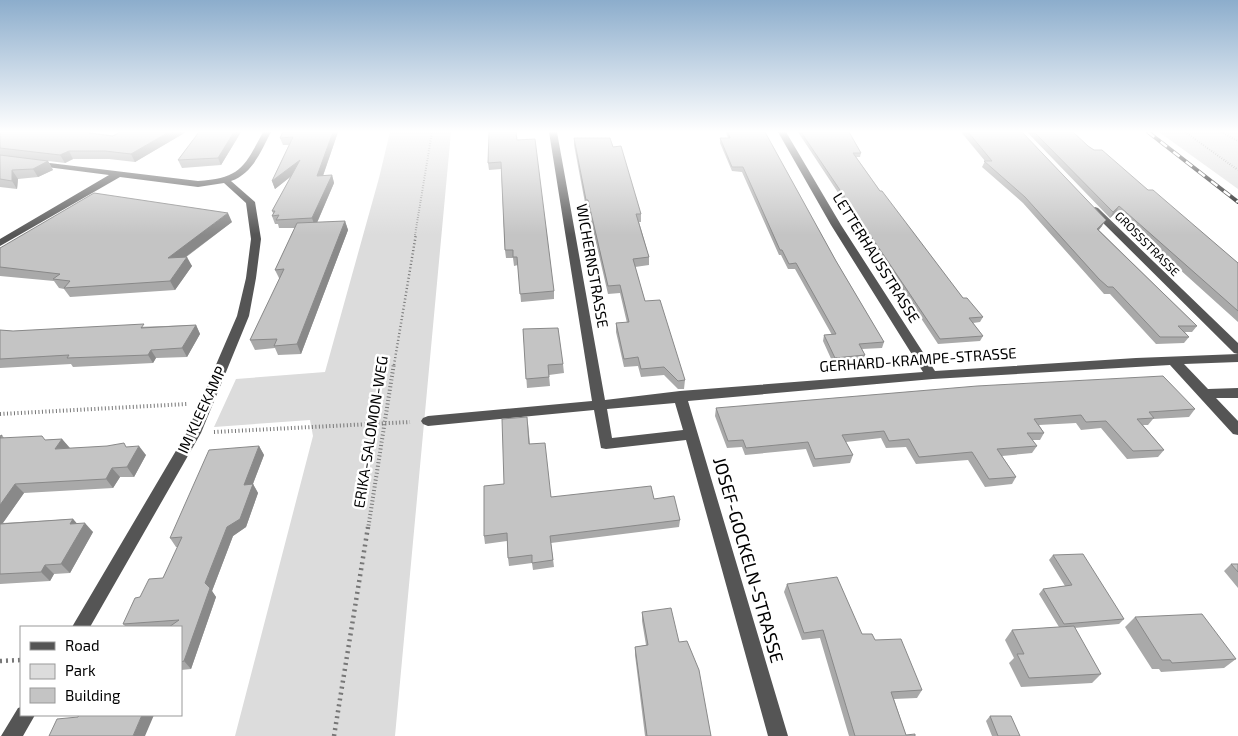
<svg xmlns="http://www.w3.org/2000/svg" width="1238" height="736" font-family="'Exo 2',sans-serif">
	<rect width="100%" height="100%" fill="#fff"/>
	<path fill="#dcdcdc" d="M390 132H451L395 736H235L313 436 310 420 214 427 236 379 325 372 379 178Z
		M1159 132H1238V189Z"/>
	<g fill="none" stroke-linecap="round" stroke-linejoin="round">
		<path stroke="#777" stroke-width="2" stroke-dasharray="0.5 2" stroke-linecap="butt" d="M1185 132 1238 170
			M1221 132 1238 141
			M415 235 432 132"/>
		<path stroke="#777" stroke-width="2.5" stroke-dasharray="1 2.5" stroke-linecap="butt" d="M394 365 416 234"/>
		<path stroke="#777" stroke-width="4" stroke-dasharray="1 2.5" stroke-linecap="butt" d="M0 414 187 404
			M214 432 410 422
			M368 529 394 363"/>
		<path stroke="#777" stroke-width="4.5" stroke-dasharray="2 4" stroke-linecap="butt" d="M0 661 21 660
			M334 736 368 527"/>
		<path fill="#555" fill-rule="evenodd" d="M263 132H271C261 151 253 173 231 181L255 202 261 239 256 278 249 316 201 433 90 627H72L187 432 237 316 246 278 251 239 246 203 224 183 198 187 120 177 0 246V239L109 175 0 161V157L198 181C240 178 244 168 263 132Z
			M549 132H557L605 400 680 391 923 372 831 225 778 132H786L841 225 935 371 1136 358 1238 354V362L1184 364 1208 389 1238 388V398H1216L1238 421V435L1233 434 1170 365 933 379 688 401 788 736H768L686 440 606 449 601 448 594 410 428 426 423 424 421 421 423 418 428 416 592 401ZM675 403 683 430 612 438 607 409Z
			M1095 207 1098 208 1238 343V354L1234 353 1092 212 1090 210Z
			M21 707V715H35L23 736H1L18 708Z"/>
		<defs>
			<path id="rail" d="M1148 132 1238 202"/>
		</defs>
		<use href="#rail" stroke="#000" stroke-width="4"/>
		<use href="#rail" stroke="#fff" stroke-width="2.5" stroke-dasharray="8" stroke-linecap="butt"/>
	</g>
	<path fill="#a9a9a9" d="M0 132 113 136 120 132H186L135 162 109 159H73L65 163 0 155Z
		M241 132 221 165 182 168 178 160Z
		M338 132 323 176 332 175 334 183 317 223 345 221 348 230 301 354 278 355 275 348 255 350 250 340 280 278H279L275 270 295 228H279L278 224H275L272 216 273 213 272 211 291 176 275 189 272 181 289 145H283L280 138Z
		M726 132H765L836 261 884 342 882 348 862 349 865 355 863 361 833 363 823 341 824 335H832L795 269H788L781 255H779L742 172 732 171 720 143V138H728Z
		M798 132H849L861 153 860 157H856L880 191 963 298 983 317 980 322 973 323 983 336 980 341 938 344Z
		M961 132H1022L1102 226 1099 230 1197 326 1192 332H1185L1189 337 1184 343 1156 344 1110 294H1104L1096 285 1023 203 982 167 985 161Z
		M1027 132H1073L1088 146 1148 190 1238 263V322L1116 212 1110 218Z
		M574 138 613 147 641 214V222H639L649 257V265L635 267 645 301 685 380 684 389H678L664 375 641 377 638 366 624 367 616 332V323H627L620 293 608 294 588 208H586L574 145Z
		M517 139 554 291V299L521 302 518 265 514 266 513 258H506L505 250 501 169 489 170 488 163Z
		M0 155 48 161 53 170 38 177 18 179 17 189 0 187Z
		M232 222 185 258 192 266 175 290 70 297 64 289 59 288 54 281 0 276V248Z
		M196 325 200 334 187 357 156 358 153 363 73 367 71 364 0 368V330L13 331Z
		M523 329 563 364 564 373 549 375 550 386 527 388Z
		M716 408 1195 409 1189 417 1153 419 1148 425H1143L1164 450 1158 457 1127 459 1101 428 1081 430 1076 423 1039 425 1044 433 1040 440H1032L1037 446 1032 453 1002 456 1016 477 1012 484 985 487 968 460 916 464 906 447 886 448 881 438 846 442 853 455 850 463 813 467 806 449 745 455 742 447 727 448 715 416Z
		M528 424 530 444 551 497 654 499 680 520 679 527 551 543 554 567 533 570 532 563 509 566 508 558 507 541 485 544 484 536 504 484Z
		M2 435 4 438 45 440 62 439 69 448 126 447 146 455 134 477H120L113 488 24 493 3 523 73 519 77 524 93 532 70 573 54 574 50 581 0 584V436Z
		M259 446 264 455 253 484 258 493 246 527 233 536 212 591 216 597 191 669 181 670V627H126L123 624 140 597 163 578 178 547H176L170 538Z
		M1053 555 1124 619 1119 624 1074 628 1101 674 1092 683 1021 687 1009 663 1014 658 1005 640 1012 630 1059 627 1039 594 1043 589 1065 586 1049 560Z
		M1231 564H1238V588L1224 571Z
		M787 584 862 634 875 640 922 690 917 698 894 699 906 735 915 736H849L820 638 802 640 784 592Z
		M642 612 679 642 711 736H645L635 655V647L646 645 642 621Z
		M1135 617 1236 659 1224 668 1161 672 1159 669H1152L1125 627Z
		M990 716 1020 736H992L986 721Z"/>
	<path fill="#898989" d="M169 132H186L135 162 131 154Z
		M234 132H241L221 165 218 158Z
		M333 132H338L320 184 317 176Z
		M69 151 73 159 65 163 60 155Z
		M300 160 303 167 275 189 272 181Z
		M48 161 53 170 38 177 33 169Z
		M12 170 18 179 17 189 12 181Z
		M332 175 334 183 315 227 312 218Z
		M1119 206 1116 212 1110 218 1113 212Z
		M228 213 232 222 172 267 168 258Z
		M1106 220 1102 226 1094 235 1097 229Z
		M345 221 348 230 301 354 297 344Z
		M187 257 192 266 175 290 170 281Z
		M196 325 200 334 187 357 182 348Z
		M151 350 156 358 153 363 148 355Z
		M62 439 70 448 55 449Z
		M139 446 146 455 134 477 127 467Z
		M259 446 264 455 249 494 244 485Z
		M112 468 120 477 113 488 106 479Z
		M15 484 24 493 0 527V505Z
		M253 484 258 493 246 527 233 536 212 591 216 597 191 669 184 661 205 583 227 527Z
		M73 519 81 528 70 524Z
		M85 523 93 532 70 573 61 564Z
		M45 565 54 574 50 581 41 572Z
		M142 715H154L145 736H133Z"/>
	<path fill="#c4c4c4" stroke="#898989" d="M0 132H82L113 136 120 132H169L131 154 105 151H69L60 155 0 148Z
		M199 132H234L218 158 178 160Z
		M283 132H333L317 176 332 175 312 218 276 220 279 215 272 216 275 211H272L300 160 272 181 293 137 280 138Z
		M489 132H516L517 140 535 139 554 291 520 294 517 257H513V250H505L501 162 488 163Z
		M728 132H765L836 261 884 342 859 344 865 355 835 358 824 335 836 334 796 263 789 264 782 250H780L743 167H732L720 138H730Z
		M801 132H849L861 153H853L880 191H882L963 298H967L983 317 969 318 983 336 940 339Z
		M968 132H1022L1106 220 1097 229 1197 326H1178L1189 337H1160L1113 287H1108L1099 279 1025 197 984 161H992Z
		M1034 132H1073L1088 146 1094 150H1102L1148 190H1153L1238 263V311L1119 206 1113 212Z
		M574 138H610L613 147 621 146 641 214H636L649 257 633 259 645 301 660 300 685 380 678 381 664 367 641 369 638 357 624 359 616 323 629 322 620 285 608 286 588 200H586Z
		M0 155 48 161 33 169 12 170V181L0 179Z
		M94 193 228 213 168 258 187 257 170 281 64 288 70 281 53 279 60 274 0 267V248Z
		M345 221 297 344 274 346 277 339 250 340 284 269 275 270 297 223Z
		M144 324 141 328 196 325 182 348 151 350 148 355 67 358 69 355 0 359V330L13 331Z
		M558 328 563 364 548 365 549 377 526 379 523 329Z
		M1163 376 1195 409 1149 412 1154 418 1137 419 1164 450 1133 451 1106 421 1086 422 1081 415 1034 419 1044 433H1027L1037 446 997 449 1016 477 989 479 972 452 919 457 909 439 889 441 884 431 842 435 853 455 815 459 808 442 746 448 743 440 728 441 716 408 977 386Z
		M527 417 529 444 545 443 551 497 651 486 654 499 674 496 680 520 550 536 553 560 532 563V555L508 558 507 533 484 536V486L504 484 502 419Z
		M2 435 0 438 42 436 45 440 62 439 55 449 107 446 124 443 126 447 139 446 127 467 112 468 106 479 15 484 0 505V436Z
		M259 446 244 485 253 484 240 519 227 527 205 583 210 588 184 661 181 662V627H169L179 620 123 624 135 598 140 597 149 579 163 578 182 537 170 538 209 450Z
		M73 519 70 524 85 523 61 564 45 565 41 572 0 574V524Z
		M1083 554 1124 619 1064 624 1043 589 1072 585 1053 555Z
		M1231 564H1238V572Z
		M837 577 862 634H872L875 640 901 639 922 690 891 692 906 735 915 734V736H855L823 630 804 633 787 584Z
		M671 608 679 642 687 641 699 670 711 736H647L635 647 648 645 642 612Z
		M1202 614 1236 659 1172 663 1170 660H1162L1135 617Z
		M1074 626 1101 674 1029 678 1017 654H1024L1012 630Z
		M79 715H142L133 736H49L57 719 78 717Z
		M990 716H1011L1020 736H998Z"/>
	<linearGradient id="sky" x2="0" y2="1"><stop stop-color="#8cadcc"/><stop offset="0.56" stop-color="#fff"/><stop offset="1" stop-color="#fff" stop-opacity="0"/></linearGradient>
	<rect width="1238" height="235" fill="url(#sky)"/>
	<g text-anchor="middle" stroke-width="5" stroke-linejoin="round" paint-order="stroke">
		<g font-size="12" fill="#000" stroke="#fff">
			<text transform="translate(1147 244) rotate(45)" y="4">GROSSSTRASSE</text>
		</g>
		<g font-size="15" fill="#000" stroke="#fff">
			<text transform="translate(876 258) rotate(58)" y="5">LETTERHAUSSTRASSE</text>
			<text transform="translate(592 266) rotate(80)" y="5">WICHERNSTRASSE</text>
			<text transform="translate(918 360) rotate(-4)" y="5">GERHARD-KRAMPE-STRASSE</text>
			<text transform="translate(202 410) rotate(-65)" y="5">IM KLEEKAMP</text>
			<text transform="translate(371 432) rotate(-81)" y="5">ERIKA-SALOMON-WEG</text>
		</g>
		<g font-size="18" fill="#000" stroke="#fff">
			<text transform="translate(748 560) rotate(74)" y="6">JOSEF-GOCKELN-STRASSE</text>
		</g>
	</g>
	<rect x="20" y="626" width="162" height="90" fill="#ffffff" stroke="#999999"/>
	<rect x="30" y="642" width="25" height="8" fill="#555555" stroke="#999999"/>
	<text x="65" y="651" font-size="15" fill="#000000">Road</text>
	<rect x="30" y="664" width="25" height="15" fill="#dcdcdc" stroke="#999999"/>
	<text x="65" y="676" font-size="15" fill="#000000">Park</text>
	<rect x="30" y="688" width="25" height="15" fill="#c4c4c4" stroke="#999999"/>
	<text x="65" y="701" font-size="15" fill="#000000">Building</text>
</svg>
